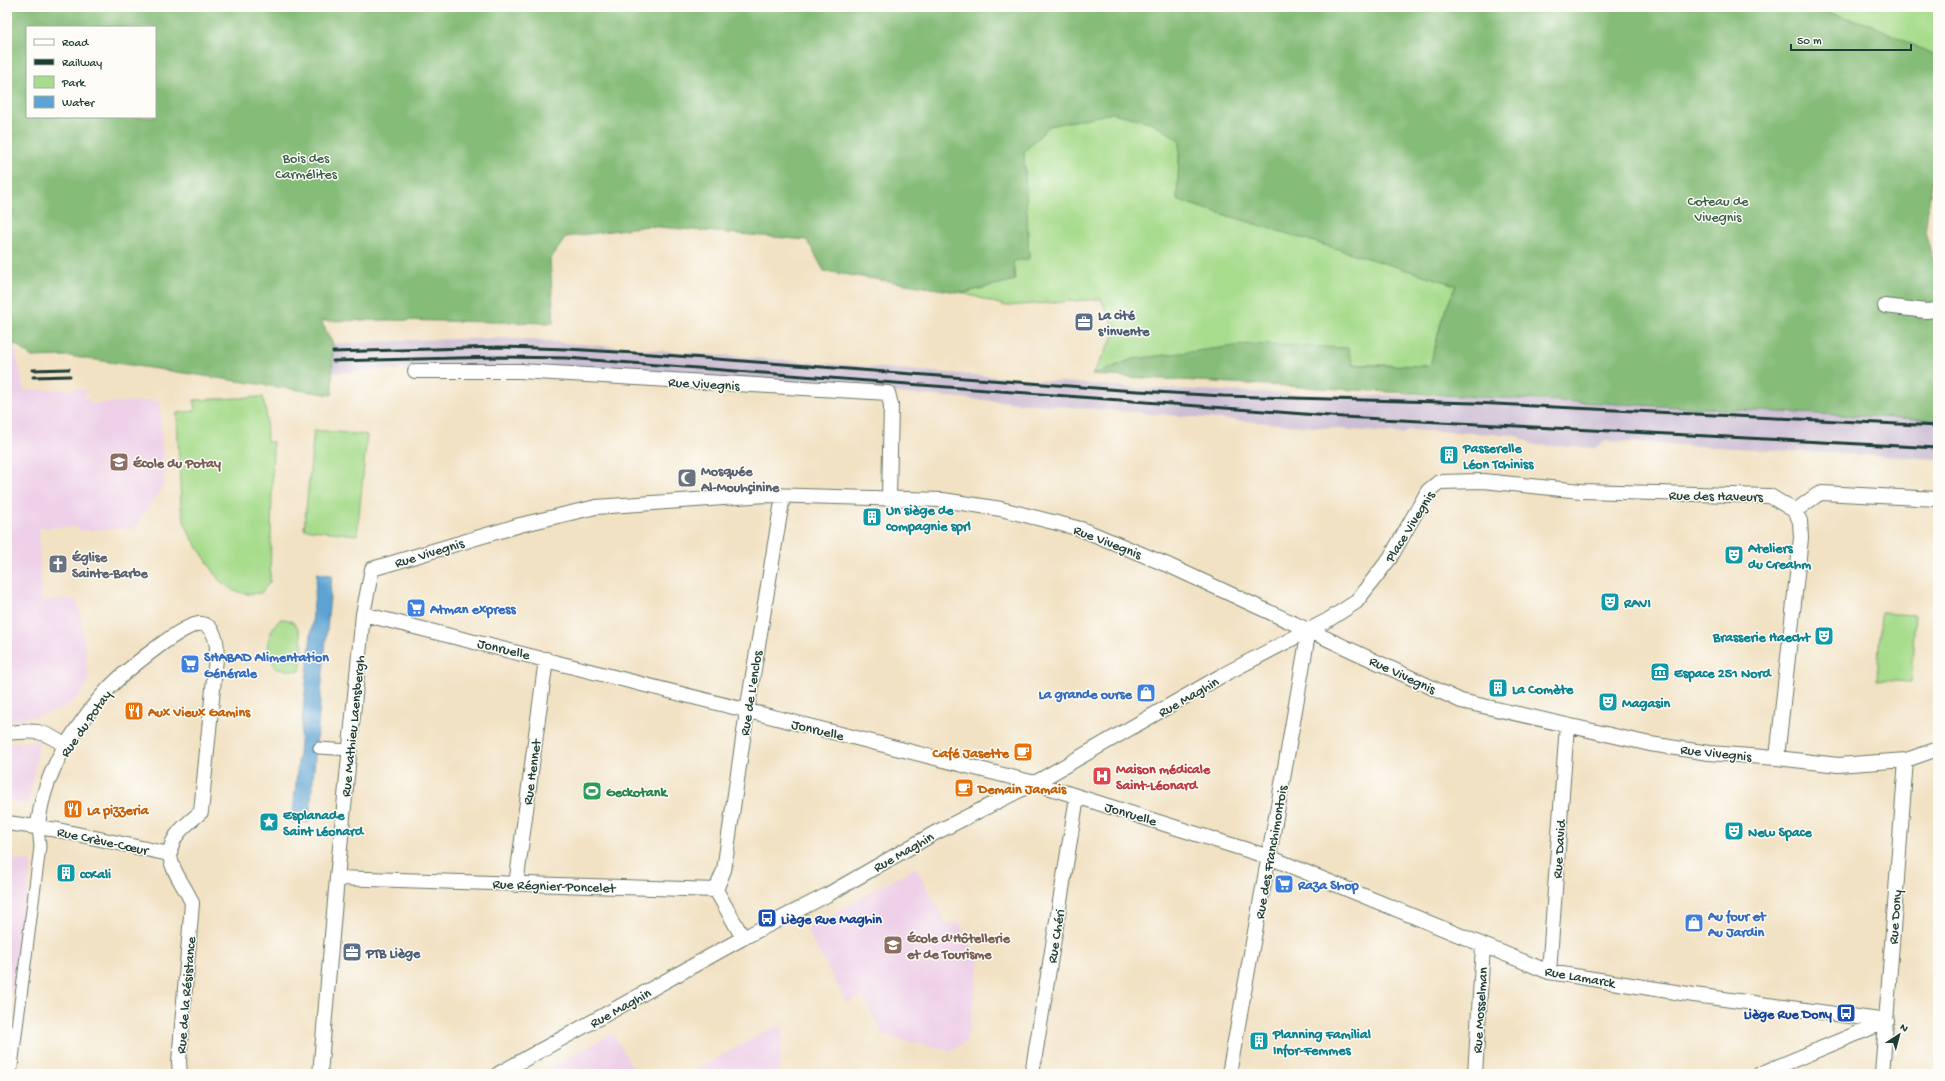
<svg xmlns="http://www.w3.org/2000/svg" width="1945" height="1081" font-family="'Gochi Hand',sans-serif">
	<rect width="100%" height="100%" fill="#fdfcf7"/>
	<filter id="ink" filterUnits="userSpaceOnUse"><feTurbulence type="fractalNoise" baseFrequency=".025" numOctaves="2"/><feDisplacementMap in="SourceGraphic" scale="8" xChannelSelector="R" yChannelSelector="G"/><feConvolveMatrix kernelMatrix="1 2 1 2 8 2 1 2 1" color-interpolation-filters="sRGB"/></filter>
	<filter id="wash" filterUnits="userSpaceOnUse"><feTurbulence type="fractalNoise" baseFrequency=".012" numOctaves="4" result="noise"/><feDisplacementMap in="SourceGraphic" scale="16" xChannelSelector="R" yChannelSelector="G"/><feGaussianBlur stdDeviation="0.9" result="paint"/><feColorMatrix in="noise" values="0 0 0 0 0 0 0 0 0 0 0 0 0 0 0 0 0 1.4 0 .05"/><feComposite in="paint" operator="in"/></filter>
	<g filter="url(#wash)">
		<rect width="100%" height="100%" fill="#f2e2c4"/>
		<path fill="#eed0e8" d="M7 343H14L24 390 85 389V398L90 399V404L160 400 164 485 134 528 79 531V527L39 528 41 600 76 599 81 616 89 682 78 697 67 706 43 715 7 721Z
			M39 740 30 799 24 805 7 801V743Z
			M7 859 32 861 8 1014H7Z
			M916 867 947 926 958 920 980 961 967 1041 949 1051 884 1036 862 995 847 1003 806 929Z
			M775 1026 784 1029 778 1074H689Z
			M613 1033 636 1074H539Z"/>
		<path fill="#ccbed4" d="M502 338 1126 387 1328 395 1460 396 1938 420V459L1606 441 1595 448 1534 445 1516 435 1409 430 1402 434 651 373 417 368 332 373 333 344 416 340Z"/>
		<path fill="#a7dc8c" stroke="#638c60" d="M1808 7H1938V57L1872 25Z
			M1113 112 1153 123 1180 140 1177 200 1456 285 1442 319 1430 366 1133 359 1092 375 1116 332 1101 299 1006 306 963 293 1014 280 1013 261 1029 258 1024 152 1049 126Z
			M263 397 266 412 267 442H273L270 582 261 593 247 594 234 591 220 581 191 537 185 523 181 507 177 413 195 411 194 400Z
			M314 430 367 435 357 535 304 529Z
			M1881 613 1915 615 1911 682 1877 680Z
			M281 619C306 618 304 655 300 671L277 669C265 653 265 632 281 619Z"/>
		<path fill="#85bc78" stroke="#527c56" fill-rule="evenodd" d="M7 7H1808L1872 25 1938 57V137L1925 232 1938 278V420L1460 396 1092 375 1133 359 1251 344 1348 348 1353 365 1430 366 1442 319 1456 285 1177 200 1180 140 1153 123 1113 113 1049 126 1024 152 1029 259 1013 261 1015 280 963 293 824 271 807 240 648 226 566 237 550 260 554 323 387 320 321 321 333 344 332 395 69 356 32 357 14 343 7 358ZM27 27H155V117H27Z"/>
		<path fill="#5da3d3" stroke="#3e7084" d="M317 573 332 575 309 823 292 822Z"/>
	</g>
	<g filter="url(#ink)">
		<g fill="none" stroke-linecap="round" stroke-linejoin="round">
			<defs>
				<path id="pedestrian" d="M319 748 350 750
					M11 1074 40 847 38 827"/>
				<path id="minor" d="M1885 306 1926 311 1938 310
					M415 371H520L888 393 891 405 889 497
					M1795 511 1817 495 1822 493 1938 499
					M363 614 1035 783 1269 857 1549 972 1694 995 1887 1021
					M7 733C34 730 43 729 65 746
					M1777 758 1801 538 1800 521 1795 511
					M7 823 58 830 169 854
					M38 827C40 799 51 769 66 745 79 725 93 705 108 689 121 675 186 620 202 624 213 626 216 639 217 648L201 812C194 818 186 824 180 831 156 859 182 877 192 903L179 1062 180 1074
					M337 878 716 890
					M516 885 546 659
					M716 890 724 870 747 711 783 496
					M716 890 743 938
					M1549 972 1567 725
					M320 1074 337 878 363 614 372 569 520 525 596 507 766 495 943 500 1001 509 1081 529 1170 566 1461 701 1650 744 1709 753 1777 758 1838 765 1906 760 1938 749
					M498 1074 743 938 827 895 933 834 1042 779 1221 676 1328 620 1356 602 1390 558 1428 491 1439 482 1483 481 1581 491 1770 496 1795 511
					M1032 1074 1077 797
					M1229 1074 1286 762 1309 629
					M1475 1074 1483 947
					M1760 1074 1887 1021
					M1882 1074 1906 760"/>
			</defs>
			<use href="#pedestrian" stroke="#697766" stroke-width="13"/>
			<use href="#minor" stroke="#697766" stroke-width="16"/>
			<use href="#pedestrian" stroke="#fff" stroke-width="11"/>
			<use href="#minor" stroke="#fff" stroke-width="14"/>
			<path stroke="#1f3d34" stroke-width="3" d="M333 352 499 347 567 349 651 354 1121 390 1223 396 1475 403 1938 426
				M333 361 499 357 566 358 1343 417 1938 448
				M32 370 69 369
				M33 377 70 376"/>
		</g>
	</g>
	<defs>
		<symbol id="office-square" viewBox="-11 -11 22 22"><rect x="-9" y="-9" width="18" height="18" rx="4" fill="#5c6f8a" stroke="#fdfcf7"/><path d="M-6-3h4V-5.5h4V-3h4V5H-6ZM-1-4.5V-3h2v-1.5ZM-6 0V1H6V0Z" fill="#fff"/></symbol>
		<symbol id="building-square" viewBox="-11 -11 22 22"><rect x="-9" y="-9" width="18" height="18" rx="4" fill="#0f9aa8" stroke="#fdfcf7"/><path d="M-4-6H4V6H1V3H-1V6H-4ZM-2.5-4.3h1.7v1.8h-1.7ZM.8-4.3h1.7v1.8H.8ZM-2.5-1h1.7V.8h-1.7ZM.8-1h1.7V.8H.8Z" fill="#fff"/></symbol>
		<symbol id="school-square" viewBox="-11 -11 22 22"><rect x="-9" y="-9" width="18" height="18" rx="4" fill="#8d6e63" stroke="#fdfcf7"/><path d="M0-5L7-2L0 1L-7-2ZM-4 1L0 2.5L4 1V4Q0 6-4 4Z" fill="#fff"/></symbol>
		<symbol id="mosque-square" viewBox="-11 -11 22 22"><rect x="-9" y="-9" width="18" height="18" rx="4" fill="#6b7280" stroke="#fdfcf7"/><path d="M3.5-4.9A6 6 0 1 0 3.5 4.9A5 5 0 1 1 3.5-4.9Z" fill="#fff"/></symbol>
		<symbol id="theatre-square" viewBox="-11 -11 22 22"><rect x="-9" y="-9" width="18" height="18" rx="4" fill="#0f9aa8" stroke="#fdfcf7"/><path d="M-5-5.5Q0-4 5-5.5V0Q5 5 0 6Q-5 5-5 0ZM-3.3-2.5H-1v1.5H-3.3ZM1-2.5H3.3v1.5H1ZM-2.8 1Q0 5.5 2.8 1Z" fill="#fff"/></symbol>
		<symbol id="church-square" viewBox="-11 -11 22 22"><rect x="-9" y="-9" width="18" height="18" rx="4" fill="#6b7280" stroke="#fdfcf7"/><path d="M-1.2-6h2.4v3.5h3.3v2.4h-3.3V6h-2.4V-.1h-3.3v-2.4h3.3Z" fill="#fff"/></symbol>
		<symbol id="supermarket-square" viewBox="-11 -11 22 22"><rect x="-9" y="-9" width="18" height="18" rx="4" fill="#3f7fe0" stroke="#fdfcf7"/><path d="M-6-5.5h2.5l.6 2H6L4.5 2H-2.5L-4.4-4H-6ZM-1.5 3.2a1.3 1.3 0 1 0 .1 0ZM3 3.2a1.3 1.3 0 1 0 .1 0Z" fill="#fff"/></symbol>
		<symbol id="museum-square" viewBox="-11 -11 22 22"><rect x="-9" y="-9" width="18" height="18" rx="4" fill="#0f9aa8" stroke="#fdfcf7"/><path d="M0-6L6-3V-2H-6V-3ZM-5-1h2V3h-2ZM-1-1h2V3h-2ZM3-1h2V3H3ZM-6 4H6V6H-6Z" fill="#fff"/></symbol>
		<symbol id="shop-square" viewBox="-11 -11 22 22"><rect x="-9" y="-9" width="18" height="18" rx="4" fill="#3f7fe0" stroke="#fdfcf7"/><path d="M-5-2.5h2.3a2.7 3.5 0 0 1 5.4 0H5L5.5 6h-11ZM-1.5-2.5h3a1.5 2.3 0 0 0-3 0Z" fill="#fff"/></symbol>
		<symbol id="restaurant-square" viewBox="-11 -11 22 22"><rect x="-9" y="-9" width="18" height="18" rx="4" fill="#e8710a" stroke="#fdfcf7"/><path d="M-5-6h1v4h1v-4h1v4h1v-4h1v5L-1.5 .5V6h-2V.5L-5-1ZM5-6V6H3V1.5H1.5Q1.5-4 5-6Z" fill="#fff"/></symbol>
		<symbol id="cafe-square" viewBox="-11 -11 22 22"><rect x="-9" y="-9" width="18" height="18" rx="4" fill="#e8710a" stroke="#fdfcf7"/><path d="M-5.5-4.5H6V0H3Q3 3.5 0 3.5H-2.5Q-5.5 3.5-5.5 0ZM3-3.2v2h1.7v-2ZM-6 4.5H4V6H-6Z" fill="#fff"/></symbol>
		<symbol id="hospital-square" viewBox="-11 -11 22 22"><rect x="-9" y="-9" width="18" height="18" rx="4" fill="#e0444e" stroke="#fdfcf7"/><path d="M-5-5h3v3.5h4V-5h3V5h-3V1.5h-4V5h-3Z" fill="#fff"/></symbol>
		<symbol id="stadium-square" viewBox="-11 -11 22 22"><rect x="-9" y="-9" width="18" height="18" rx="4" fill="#2e9e5b" stroke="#fdfcf7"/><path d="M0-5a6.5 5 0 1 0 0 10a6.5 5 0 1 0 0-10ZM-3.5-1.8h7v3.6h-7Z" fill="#fff"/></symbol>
		<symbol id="sight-square" viewBox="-11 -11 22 22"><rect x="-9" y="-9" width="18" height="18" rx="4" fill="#0f9aa8" stroke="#fdfcf7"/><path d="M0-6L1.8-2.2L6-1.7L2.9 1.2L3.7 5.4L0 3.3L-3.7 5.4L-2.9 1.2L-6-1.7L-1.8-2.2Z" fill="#fff"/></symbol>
		<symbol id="bus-square" viewBox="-11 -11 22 22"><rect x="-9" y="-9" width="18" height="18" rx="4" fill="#1a4fb4" stroke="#fdfcf7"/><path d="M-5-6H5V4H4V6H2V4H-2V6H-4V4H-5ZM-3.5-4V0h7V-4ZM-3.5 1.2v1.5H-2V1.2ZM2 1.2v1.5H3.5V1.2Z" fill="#fff"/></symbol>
	</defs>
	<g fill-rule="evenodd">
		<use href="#office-square" x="1073" y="311" width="22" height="22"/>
		<use href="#building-square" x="1438" y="444" width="22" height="22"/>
		<use href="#school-square" x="108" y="451" width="22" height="22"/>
		<use href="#mosque-square" x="676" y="467" width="22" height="22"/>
		<use href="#building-square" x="861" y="506" width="22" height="22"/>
		<use href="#theatre-square" x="1723" y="544" width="22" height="22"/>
		<use href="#church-square" x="47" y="553" width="22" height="22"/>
		<use href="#theatre-square" x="1599" y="591" width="22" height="22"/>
		<use href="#supermarket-square" x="405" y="597" width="22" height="22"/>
		<use href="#theatre-square" x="1813" y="625" width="22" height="22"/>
		<use href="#supermarket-square" x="179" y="653" width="22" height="22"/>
		<use href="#museum-square" x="1649" y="661" width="22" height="22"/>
		<use href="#building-square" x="1487" y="677" width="22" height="22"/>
		<use href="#shop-square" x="1135" y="682" width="22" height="22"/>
		<use href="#theatre-square" x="1597" y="691" width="22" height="22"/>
		<use href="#restaurant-square" x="123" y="700" width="22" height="22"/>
		<use href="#cafe-square" x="1012" y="741" width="22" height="22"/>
		<use href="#hospital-square" x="1091" y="765" width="22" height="22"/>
		<use href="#cafe-square" x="953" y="777" width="22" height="22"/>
		<use href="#stadium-square" x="581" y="780" width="22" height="22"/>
		<use href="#restaurant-square" x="62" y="798" width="22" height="22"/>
		<use href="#sight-square" x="258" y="811" width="22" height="22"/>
		<use href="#theatre-square" x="1723" y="820" width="22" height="22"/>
		<use href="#building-square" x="55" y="862" width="22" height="22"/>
		<use href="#supermarket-square" x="1273" y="873" width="22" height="22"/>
		<use href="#bus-square" x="756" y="907" width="22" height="22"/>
		<use href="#shop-square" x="1683" y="912" width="22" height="22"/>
		<use href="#school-square" x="882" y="934" width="22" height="22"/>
		<use href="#office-square" x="341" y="941" width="22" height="22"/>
		<use href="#bus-square" x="1835" y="1002" width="22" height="22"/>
		<use href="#building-square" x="1248" y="1030" width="22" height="22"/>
	</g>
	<g text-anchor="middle" stroke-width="3" stroke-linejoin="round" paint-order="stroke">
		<g font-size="14" fill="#3a5d46" stroke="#fdfcf7">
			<text x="306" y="162">Bois des<tspan x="306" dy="16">Carmélites</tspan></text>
			<text x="1718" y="205">Coteau de<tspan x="1718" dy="16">Vivegnis</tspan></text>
		</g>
		<g font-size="14" font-weight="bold" fill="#4e5e75" stroke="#fdfcf7" text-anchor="start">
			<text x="1098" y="319">La cité<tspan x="1098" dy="16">s'invente</tspan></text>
			<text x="366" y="957">PTB Liège</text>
		</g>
		<g font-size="14" fill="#1f3d34" stroke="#fdfcf7">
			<text transform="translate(704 383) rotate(3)" y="5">Rue Vivegnis</text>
			<text transform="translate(1716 495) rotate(1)" y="5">Rue des Haveurs</text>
			<text transform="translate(1409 526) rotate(-58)" y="5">Place Vivegnis</text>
			<text transform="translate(1108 541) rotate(21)" y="5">Rue Vivegnis</text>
			<text transform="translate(429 552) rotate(-17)" y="5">Rue Vivegnis</text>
			<text transform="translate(504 648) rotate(14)" y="5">Jonruelle</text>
			<text transform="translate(1403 674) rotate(25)" y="5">Rue Vivegnis</text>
			<text transform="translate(750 693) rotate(-81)" y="5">Rue de L'enclos</text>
			<text transform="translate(1188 696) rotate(-30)" y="5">Rue Maghin</text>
			<text transform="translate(85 723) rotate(-55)" y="5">Rue du Potay</text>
			<text transform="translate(352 726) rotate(-84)" y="5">Rue Mathieu Laensbergh</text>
			<text transform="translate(818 729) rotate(14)" y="5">Jonruelle</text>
			<text transform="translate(1716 752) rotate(6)" y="5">Rue Vivegnis</text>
			<text transform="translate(531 772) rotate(-82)" y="5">Rue Hennet</text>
			<text transform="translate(1131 813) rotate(17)" y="5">Jonruelle</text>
			<text transform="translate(103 840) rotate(12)" y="5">Rue Crève-Cœur</text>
			<text transform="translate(1558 849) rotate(-86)" y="5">Rue David</text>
			<text transform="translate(903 851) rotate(-30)" y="5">Rue Maghin</text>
			<text transform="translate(1270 852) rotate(-80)" y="5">Rue des Franchimontois</text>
			<text transform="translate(554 885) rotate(2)" y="5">Rue Régnier-Poncelet</text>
			<text transform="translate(1894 917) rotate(-86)" y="5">Rue Dony</text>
			<text transform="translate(1055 936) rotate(-81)" y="5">Rue Chéri</text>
			<text transform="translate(1580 976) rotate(10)" y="5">Rue Lamarck</text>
			<text transform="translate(185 995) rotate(-85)" y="5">Rue de la Résistance</text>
			<text transform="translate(620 1007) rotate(-29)" y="5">Rue Maghin</text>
			<text transform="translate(1479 1010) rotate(-86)" y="5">Rue Mosselman</text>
		</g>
		<g font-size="14" font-weight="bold" fill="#0d838f" stroke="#fdfcf7" text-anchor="start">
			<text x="1463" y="452">Passerelle<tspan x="1463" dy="16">Léon Tchiniss</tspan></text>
			<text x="886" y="514">Un siège de<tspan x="886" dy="16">compagnie sprl</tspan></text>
			<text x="1748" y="552">Ateliers<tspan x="1748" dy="16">du Creahm</tspan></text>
			<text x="1624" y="607">RAVI</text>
			<text x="1810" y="641" text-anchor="end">Brasserie Haecht</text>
			<text x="1674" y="677">Espace 251 Nord</text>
			<text x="1512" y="693">La Comète</text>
			<text x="1622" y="707">Magasin</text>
			<text x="283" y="819">Esplanade<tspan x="283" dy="16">Saint Léonard</tspan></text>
			<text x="1748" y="836">New Space</text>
			<text x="80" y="878">ccKali</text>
			<text x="1273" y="1038">Planning Familial<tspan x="1273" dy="16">Infor-Femmes</tspan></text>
		</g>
		<g font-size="14" font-weight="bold" fill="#785e54" stroke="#fdfcf7" text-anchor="start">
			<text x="133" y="467">École du Potay</text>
			<text x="907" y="942">École d'Hôtellerie<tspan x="907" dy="16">et de Tourisme</tspan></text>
		</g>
		<g font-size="14" font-weight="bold" fill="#5b616d" stroke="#fdfcf7" text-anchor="start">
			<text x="701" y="475">Mosquée<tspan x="701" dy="16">Al-Mouhçinine</tspan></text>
			<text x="72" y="561">Église<tspan x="72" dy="16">Sainte-Barbe</tspan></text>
		</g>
		<g font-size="14" font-weight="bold" fill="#366cbe" stroke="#fdfcf7" text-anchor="start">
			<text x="430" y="613">Atman express</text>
			<text x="204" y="661">SHABAD Alimentation<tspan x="204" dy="16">Générale</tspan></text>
			<text x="1132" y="698" text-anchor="end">La grande ourse</text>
			<text x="1298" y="889">Raza Shop</text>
			<text x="1708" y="920">Au four et<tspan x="1708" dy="16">Au Jardin</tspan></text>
		</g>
		<g font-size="14" font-weight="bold" fill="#c56008" stroke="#fdfcf7" text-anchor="start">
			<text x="148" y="716">Aux Vieux Gamins</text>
			<text x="1009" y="757" text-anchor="end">Café Jasette</text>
			<text x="978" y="793">Demain Jamais</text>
			<text x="87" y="814">La pizzeria</text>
		</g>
		<g font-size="14" font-weight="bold" fill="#be3a42" stroke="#fdfcf7" text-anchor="start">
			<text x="1116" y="773">Maison médicale<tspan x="1116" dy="16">Saint-Léonard</tspan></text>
		</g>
		<g font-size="14" font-weight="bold" fill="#27864d" stroke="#fdfcf7" text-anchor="start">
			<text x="606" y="796">Geckotank</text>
		</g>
		<g font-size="14" font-weight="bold" fill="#164399" stroke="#fdfcf7" text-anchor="start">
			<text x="781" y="923">Liège Rue Maghin</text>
			<text x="1832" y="1018" text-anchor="end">Liège Rue Dony</text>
		</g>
	</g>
	<rect width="1945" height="1081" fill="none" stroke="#fdfcf7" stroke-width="24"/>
	<rect x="26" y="26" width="130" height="92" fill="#fdfcf7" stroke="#a4b0a9"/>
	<rect x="34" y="39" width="20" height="6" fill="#ffffff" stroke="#a4b0a9"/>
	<text x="62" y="46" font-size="12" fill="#1f3d34">Road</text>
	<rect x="34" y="59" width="20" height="6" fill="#1f3d34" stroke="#a4b0a9"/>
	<text x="62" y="66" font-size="12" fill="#1f3d34">Railway</text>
	<rect x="34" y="76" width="20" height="12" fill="#a7dc8c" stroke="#a4b0a9"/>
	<text x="62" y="86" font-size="12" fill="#1f3d34">Park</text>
	<rect x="34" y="96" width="20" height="12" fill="#5da3d3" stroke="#a4b0a9"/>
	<text x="62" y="106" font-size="12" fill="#1f3d34">Water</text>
	<g transform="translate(1899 1035) rotate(36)" stroke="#fdfcf7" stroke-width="3" paint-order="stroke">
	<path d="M0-3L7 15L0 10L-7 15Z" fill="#1f3d34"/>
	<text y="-6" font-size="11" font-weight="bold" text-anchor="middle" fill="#1f3d34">N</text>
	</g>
	<path d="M1791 44v6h120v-6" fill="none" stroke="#1f3d34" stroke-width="2"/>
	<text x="1797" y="44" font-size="12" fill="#1f3d34" stroke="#fdfcf7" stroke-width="3" paint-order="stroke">50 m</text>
</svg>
